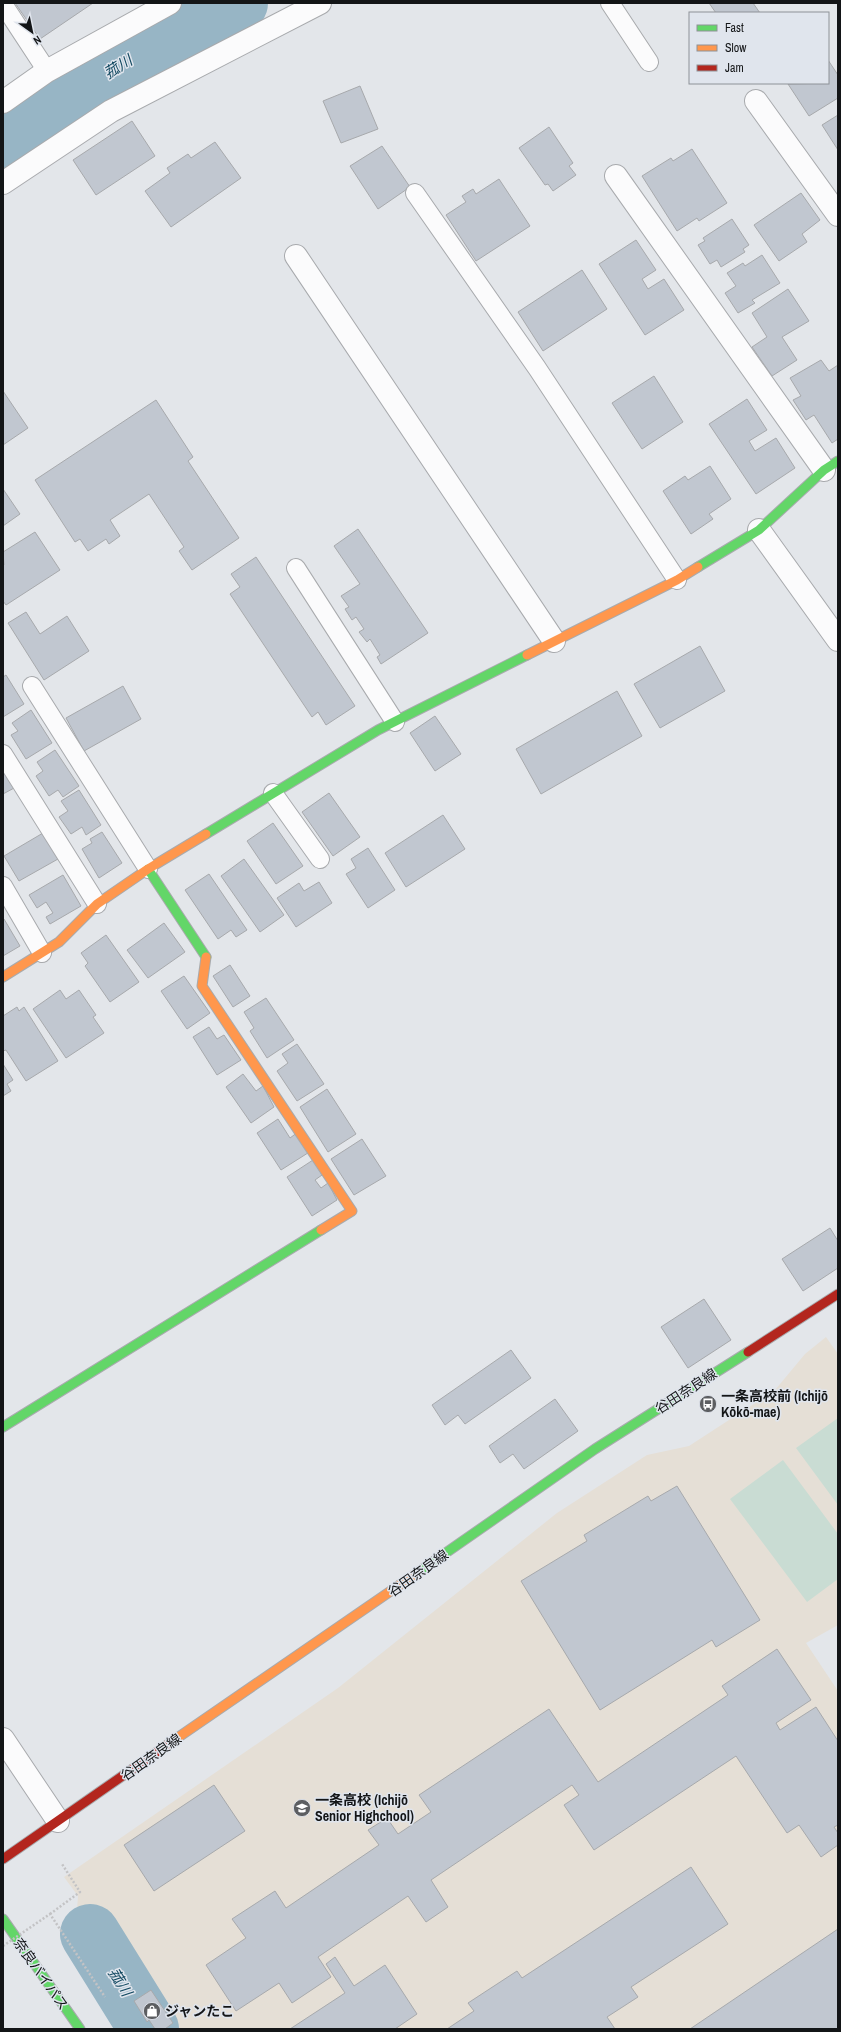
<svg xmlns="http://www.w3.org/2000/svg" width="841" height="2032" font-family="'Archivo Narrow','Noto Sans JP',sans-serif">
	<rect width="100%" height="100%" fill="#e3e6ea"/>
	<path fill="#e5dfd6" d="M826 1337 838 1354V1625L806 1643 838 1691V2029H144L145 2026 76 1924 78 1896 64 1877 338 1688 557 1513 647 1455 689 1446 775 1390 805 1354Z"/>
	<path fill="#c9dcd3" d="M838 1418V1505L796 1448Z
		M783 1460 838 1534V1579L807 1602 730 1499Z"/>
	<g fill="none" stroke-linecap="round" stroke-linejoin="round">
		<path stroke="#97b5c5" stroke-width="60" d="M3 140 135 56 238 3
			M90 1934 149 2029"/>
	</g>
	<path fill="#c1c7d0" stroke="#a7a9ac" d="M15 3H93L40 39Z
		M709 3H753L760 13H716Z
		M828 60 838 75V98L809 116 788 84 828 83Z
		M360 86 378 129 341 143 323 101Z
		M838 115V150L822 125Z
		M132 121 155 156 96 195 73 160Z
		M549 127 573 163 569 166 576 175 553 191 548 184 545 185 519 148Z
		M215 142 241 178 171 227 145 191 170 173 167 168 188 154 191 158Z
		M382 146 410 187 378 209 350 166Z
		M692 149 727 203 699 221 697 218 677 231 642 176 671 158 673 161Z
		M499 179 530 226 476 261 446 215 466 202 462 196 473 189 476 194Z
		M801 193 820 220 802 234 807 242 779 261 754 225Z
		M732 219 749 245 743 249 745 252 721 267 717 260 710 264 698 245 705 241 703 238Z
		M636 240 656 270 642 279 648 289 664 279 684 310 645 335 599 264Z
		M762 255 780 283 752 300 755 303 738 313 725 293 736 286 727 273 743 263 745 266Z
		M582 270 607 309 543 351 518 312Z
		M788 289 809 321 782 337 797 360 772 376 752 347 767 337 752 313Z
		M821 360 829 371 838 365V439L832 443 814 415 806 420 793 400 801 396 790 378Z
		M654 376 683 422 642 449 612 403Z
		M3 391 28 428 3 445Z
		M747 399 767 430 749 441 755 451 776 438 795 468 756 494 709 424Z
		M156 400 193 457 188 461 239 538 192 570 179 551 184 547 149 494 110 520 120 536 109 544 106 539 88 551 80 539 75 542 35 480Z
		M710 466 731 499 709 514 713 519 691 534 663 491 685 476 688 480Z
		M3 489 20 514 3 526Z
		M358 529 428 633 381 664 377 657 380 655 370 639 367 642 359 632 364 629 356 617 352 620 345 609 349 607 341 596 360 584 334 546Z
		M35 532 60 570 6 605 3 601V566L4 565 3 552Z
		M256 557 355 706 326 725 318 712 312 717 230 594 240 587 231 574Z
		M26 612 40 634 67 616 89 651 44 680 8 623Z
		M700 646 725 691 660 728 634 684Z
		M6 675 24 704 3 717V677Z
		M123 686 141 719 84 751 66 718Z
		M617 691 642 736 541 794 516 749Z
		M31 710 52 743 26 759 11 735 18 731 12 723Z
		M435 716 461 754 435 771 410 733Z
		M55 750 79 786 63 797 58 790 49 796 36 776 43 771 37 762Z
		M3 765 16 787 3 794Z
		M79 790 101 825 86 835 82 827 71 834 59 817 68 811 61 801Z
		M329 793 360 837 333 856 302 812Z
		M443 815 465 849 406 887 385 853Z
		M273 823 303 866 276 884 247 841Z
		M102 832 122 863 99 878 82 849 92 843 90 839Z
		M43 833 58 859 19 881 4 856Z
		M368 848 395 890 368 908 346 874 356 868 351 859Z
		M244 859 284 915 260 932 221 876Z
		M209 874 247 930 236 937 231 930 218 939 185 890Z
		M63 875 81 906 50 924 46 917 53 913 46 902 37 908 29 895Z
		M319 882 332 903 296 927 277 898 299 883 304 891Z
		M4 919 20 946 3 956V920Z
		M164 923 185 952 148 978 127 950Z
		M106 935 139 982 110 1002 85 966 88 963 81 953Z
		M230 965 250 996 233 1007 213 976Z
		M184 976 210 1013 187 1029 161 991Z
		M60 990 66 999 79 990 96 1015 93 1017 104 1033 66 1058 33 1009Z
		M266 998 294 1040 267 1058 250 1031 254 1028 244 1012Z
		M17 1007 19 1011 24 1007 58 1061 26 1081 6 1050 3 1051V1016Z
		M209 1027 217 1039 224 1035 241 1060 217 1075 193 1037Z
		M297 1044 324 1084 297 1101 277 1071 288 1063 282 1054Z
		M3 1064 13 1080 7 1084 11 1091 3 1096Z
		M243 1074 256 1091 263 1086 274 1107 251 1123 226 1087Z
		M327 1089 356 1134 328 1152 300 1107Z
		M278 1119 290 1138 298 1132 311 1151 281 1170 257 1133Z
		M362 1139 386 1176 354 1195 331 1159Z
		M313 1160 322 1175 315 1180 321 1188 328 1183 337 1200 312 1216 287 1177Z
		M830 1228 838 1241V1268L803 1291 782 1259Z
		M704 1299 731 1340 688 1368 661 1327Z
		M511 1350 531 1378 465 1424 458 1415 445 1425 432 1405Z
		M555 1399 578 1431 524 1469 513 1454 500 1463 489 1446Z
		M677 1486 760 1620 716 1647 712 1640 600 1710 521 1581 587 1541 584 1535 648 1496 651 1501Z
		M777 1649 811 1700 776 1723 780 1730 816 1707 838 1741V1825L834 1827 838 1833V1845L821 1857 799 1825 787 1833 736 1756 594 1850 564 1805 579 1795 572 1785 431 1880 448 1907 426 1922 408 1896 318 1957 331 1977 292 2003 279 1983 236 2011 206 1965 246 1938 232 1919 275 1891 286 1908 379 1845 368 1830 387 1818 398 1834 431 1812 419 1795 549 1709 598 1782 728 1695 722 1686Z
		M214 1785 245 1831 154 1891 124 1845Z
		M691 1867 728 1924 631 1987 638 1997 607 2017 615 2029H447L474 2011 468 2003 517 1971 522 1978Z
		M838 1929V2029H690Z
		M335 1957 354 1986 385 1965 417 2014 395 2029H290L345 1993 326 1964Z
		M151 1990 173 2023 165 2029H155L149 2020 147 2022 134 2001Z"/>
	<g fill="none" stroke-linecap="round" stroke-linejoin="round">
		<defs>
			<path id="lane" d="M610 3 649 62
				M3 4 47 71
				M415 193 537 368 677 580
				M296 568 395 722
				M32 686 148 869
				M3 754 97 904
				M273 793 320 859
				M3 886 42 953"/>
			<path id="street" d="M756 101 838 215
				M3 102 47 71 170 3
				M616 176 824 470
				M3 183 111 111 320 3
				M296 256 554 641
				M759 530 838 640
				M3 1739 58 1821"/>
			<path id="fast" d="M698 567 759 530 824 470 838 461
				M206 834 378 730 527 655
				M148 869 206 957
				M3 1427 321 1230
				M414 1575 595 1449 748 1352
				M3 1919 80 2029"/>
			<path id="slow" d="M527 655 677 580 698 567
				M206 957 202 986 352 1211 321 1230
				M3 977 59 942 97 904 148 869 206 834
				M167 1745 414 1575"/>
			<path id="jam" d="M748 1352 838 1294
				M3 1859 167 1745"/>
		</defs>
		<use href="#lane" stroke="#a8aaad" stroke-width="20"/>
		<use href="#street" stroke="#a8aaad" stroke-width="24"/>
		<use href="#fast" stroke="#a8aaad" stroke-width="11"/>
		<use href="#slow" stroke="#a8aaad" stroke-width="11"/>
		<use href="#jam" stroke="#a8aaad" stroke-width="11"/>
		<path stroke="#c3c3c5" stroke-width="2.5" stroke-dasharray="2 2" stroke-linecap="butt" d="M50 1914 80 1892 62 1864"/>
		<use href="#lane" stroke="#fbfbfc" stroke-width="18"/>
		<use href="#street" stroke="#fbfbfc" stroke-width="22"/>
		<use href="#fast" stroke="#63d668" stroke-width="9"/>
		<use href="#slow" stroke="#ff974d" stroke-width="9"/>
		<use href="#jam" stroke="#b3261e" stroke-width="9"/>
		<path stroke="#c3c3c5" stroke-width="2.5" stroke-dasharray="2 2" stroke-linecap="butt" d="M3 1946 50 1914 105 1997"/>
	</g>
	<defs>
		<symbol id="bus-disc" viewBox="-11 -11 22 22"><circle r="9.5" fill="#5c5e61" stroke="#e0e5ed"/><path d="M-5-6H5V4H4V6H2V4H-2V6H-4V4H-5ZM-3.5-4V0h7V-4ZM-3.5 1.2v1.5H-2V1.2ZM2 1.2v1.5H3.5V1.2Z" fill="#fff"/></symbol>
		<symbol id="school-disc" viewBox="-11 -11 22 22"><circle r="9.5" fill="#5c5e61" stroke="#e0e5ed"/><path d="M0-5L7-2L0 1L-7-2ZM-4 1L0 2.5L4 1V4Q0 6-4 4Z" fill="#fff"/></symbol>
		<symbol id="shop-disc" viewBox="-11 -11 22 22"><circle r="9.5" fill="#5c5e61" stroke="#e0e5ed"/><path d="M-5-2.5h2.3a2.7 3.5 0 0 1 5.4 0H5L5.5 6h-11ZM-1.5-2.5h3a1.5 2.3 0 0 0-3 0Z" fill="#fff"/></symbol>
	</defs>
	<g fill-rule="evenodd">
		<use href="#bus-disc" x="698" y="1394" width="20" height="20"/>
		<use href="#school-disc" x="292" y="1798" width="20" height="20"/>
		<use href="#shop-disc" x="142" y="2001" width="20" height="20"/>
	</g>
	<g text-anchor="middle" stroke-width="3" stroke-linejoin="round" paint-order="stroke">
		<g font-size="14" fill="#131517" stroke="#e0e5ed">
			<text transform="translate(686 1391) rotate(-33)" y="5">谷田奈良線</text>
			<text transform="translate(418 1573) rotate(-35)" y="5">谷田奈良線</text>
			<text transform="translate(151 1757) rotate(-35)" y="5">谷田奈良線</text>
			<text transform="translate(41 1974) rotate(55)" y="5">奈良バイパス</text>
		</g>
		<g font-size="14" font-weight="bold" fill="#131517" stroke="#e0e5ed" text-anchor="start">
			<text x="721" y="1401">一条高校前 (Ichijō<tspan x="721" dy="16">Kōkō-mae)</tspan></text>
			<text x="315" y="1805">一条高校 (Ichijō<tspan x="315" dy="16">Senior Highchool)</tspan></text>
			<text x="165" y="2016">ジャンたこ</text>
		</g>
		<g font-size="15" font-style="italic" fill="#144a62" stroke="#e0e5ed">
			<text transform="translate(118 67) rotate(-32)" y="5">菰川</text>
			<text transform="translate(120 1982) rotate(58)" y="5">菰川</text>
		</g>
	</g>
	<rect width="841" height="2032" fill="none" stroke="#131517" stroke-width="8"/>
	<rect x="689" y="12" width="140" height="72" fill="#e0e5ed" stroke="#8e9297"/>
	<rect x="697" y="25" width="20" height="6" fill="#63d668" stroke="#8e9297"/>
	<text x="725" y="32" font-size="12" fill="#131517">Fast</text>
	<rect x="697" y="45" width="20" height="6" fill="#ff974d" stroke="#8e9297"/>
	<text x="725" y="52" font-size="12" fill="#131517">Slow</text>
	<rect x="697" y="65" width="20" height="6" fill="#b3261e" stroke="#8e9297"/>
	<text x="725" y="72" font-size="12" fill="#131517">Jam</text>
	<g transform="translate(32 32) rotate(147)" stroke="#e0e5ed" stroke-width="3" paint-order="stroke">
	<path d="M0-3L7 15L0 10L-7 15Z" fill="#131517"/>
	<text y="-6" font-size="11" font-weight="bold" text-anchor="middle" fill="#131517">N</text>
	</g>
</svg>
